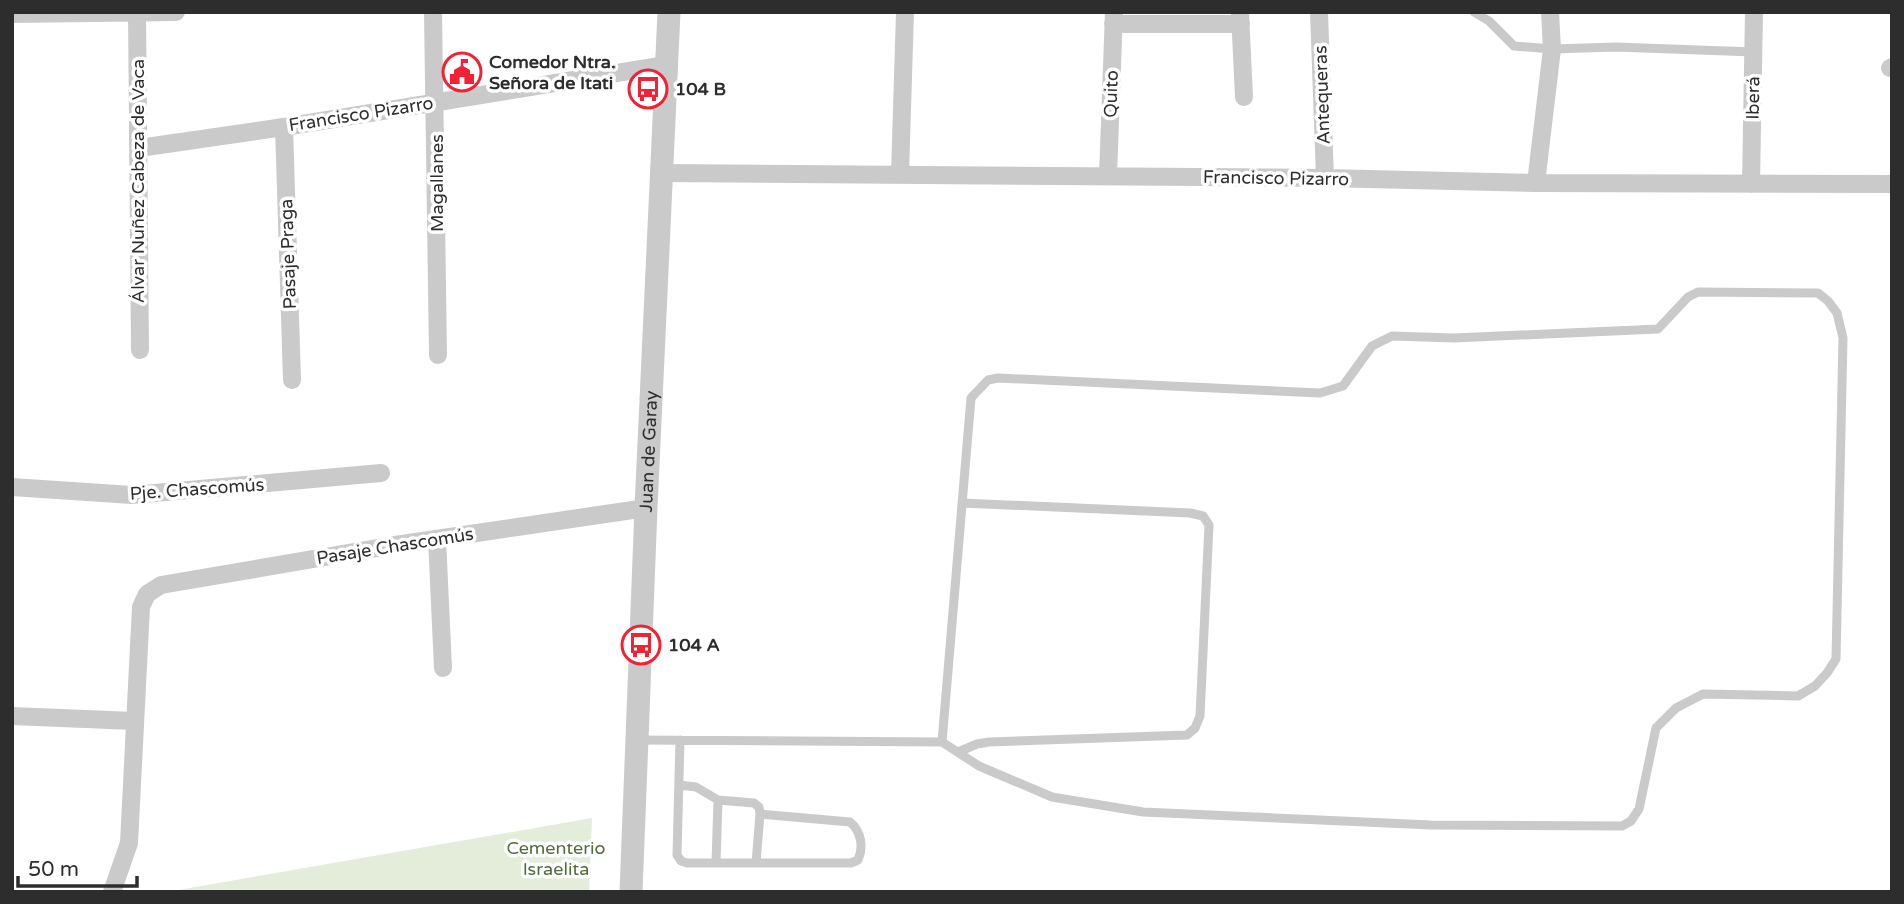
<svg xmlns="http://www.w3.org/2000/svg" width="1904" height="904" font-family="'Varela Round',sans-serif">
	<rect width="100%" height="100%" fill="#fff"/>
	<path fill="#e4ecda" d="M592 818 589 892H167Z"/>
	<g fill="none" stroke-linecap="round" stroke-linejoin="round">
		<path stroke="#cacaca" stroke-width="9" d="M1474 12 1489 21 1514 46 1552 49 1616 47 1754 52
			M637 740 942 742 971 398 988 380 998 378 1320 393 1343 386 1372 346 1392 336 1454 338 1658 329 1688 297 1698 292 1818 293 1828 301 1837 313 1843 338 1836 659 1827 673 1815 686 1798 696 1703 694 1676 708 1656 728 1639 809 1631 821 1622 826 1431 825 1143 812 1052 797 979 766 942 742
			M680 740 677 855 681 861 687 863H851L858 860C864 847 861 831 850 822L760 814
			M958 752 977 744 989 742 1187 735 1195 728 1200 716 1209 525 1203 516 1190 513 962 503
			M679 785 696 787 718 800 754 803 759 807 760 814 756 863
			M716 863 718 800"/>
		<path stroke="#cacaca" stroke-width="18" d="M137 12 140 350
			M433 12 438 355
			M1319 12 1325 178
			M1240 13 1244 97
			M12 14 176 12
			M1113 24H1241
			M1890 68 1892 67
			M284 127 292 380
			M139 148 284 127 666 65
			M661 173 1325 178 1536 183 1892 184
			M900 174 905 12
			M1108 176 1114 12
			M1536 183 1552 49 1550 12
			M1751 184 1754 12
			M12 487 132 495 381 473
			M437 539 443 668
			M12 716 134 721
			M112 892 129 843 141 607 147 594 161 585 395 545 646 508"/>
		<path stroke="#cacaca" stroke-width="23" id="s1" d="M631 892 646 508 669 12"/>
	</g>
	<defs>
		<symbol id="civic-ring" viewBox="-11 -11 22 22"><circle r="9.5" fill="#fff" stroke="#f32134" stroke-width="1.5"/><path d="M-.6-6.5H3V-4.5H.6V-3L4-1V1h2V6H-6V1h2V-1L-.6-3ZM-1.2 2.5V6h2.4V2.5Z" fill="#f32134"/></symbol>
		<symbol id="bus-ring" viewBox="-11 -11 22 22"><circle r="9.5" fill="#fff" stroke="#f32134" stroke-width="1.5"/><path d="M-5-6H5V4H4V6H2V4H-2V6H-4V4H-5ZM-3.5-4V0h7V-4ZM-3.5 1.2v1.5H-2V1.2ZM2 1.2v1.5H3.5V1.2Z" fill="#f32134"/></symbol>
	</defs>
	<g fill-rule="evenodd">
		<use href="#civic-ring" x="440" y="50" width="44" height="44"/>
		<use href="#bus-ring" x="626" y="67" width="44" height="44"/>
		<use href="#bus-ring" x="619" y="623" width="44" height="44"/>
	</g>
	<g text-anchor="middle" stroke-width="7" stroke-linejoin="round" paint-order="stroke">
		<g font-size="18" font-weight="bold" fill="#2d2d2d" stroke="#fff" text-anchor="start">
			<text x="489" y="68">Comedor Ntra.<tspan x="489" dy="21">Señora de Itati</tspan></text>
			<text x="675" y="95">104 B</text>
			<text x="668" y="651">104 A</text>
		</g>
		<g font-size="18" fill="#2d2d2d" stroke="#fff">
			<text transform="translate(1111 94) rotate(-88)" y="6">Quito</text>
			<text transform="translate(1322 95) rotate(-92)" y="6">Antequeras</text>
			<text transform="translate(1753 98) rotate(-89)" y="6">Iberá</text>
			<text transform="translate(361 114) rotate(-9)" y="6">Francisco Pizarro</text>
			<text transform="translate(1276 178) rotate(1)" y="6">Francisco Pizarro</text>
			<text transform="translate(138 181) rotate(-90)" y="6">Álvar Nuñez Cabeza de Vaca</text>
			<text transform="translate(437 183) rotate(-90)" y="6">Magallanes</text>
			<text transform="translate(288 254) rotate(-92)" y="6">Pasaje Praga</text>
			<text dy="6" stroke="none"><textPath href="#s1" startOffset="441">Juan de Garay</textPath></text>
			<text transform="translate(197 489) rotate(-4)" y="6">Pje. Chascomús</text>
			<text transform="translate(395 546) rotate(-9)" y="6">Pasaje Chascomús</text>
		</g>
		<g font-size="18" fill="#516c38" stroke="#fff">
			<text x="556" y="854">Cementerio<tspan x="556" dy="21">Israelita</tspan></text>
		</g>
	</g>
	<rect width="1904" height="904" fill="none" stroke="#2d2d2d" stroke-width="28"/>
	<path d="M18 876v10h119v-10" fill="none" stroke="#2d2d2d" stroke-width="3.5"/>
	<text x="28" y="876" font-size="21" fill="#2d2d2d" stroke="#ffffff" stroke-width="5" paint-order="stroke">50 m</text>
</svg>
